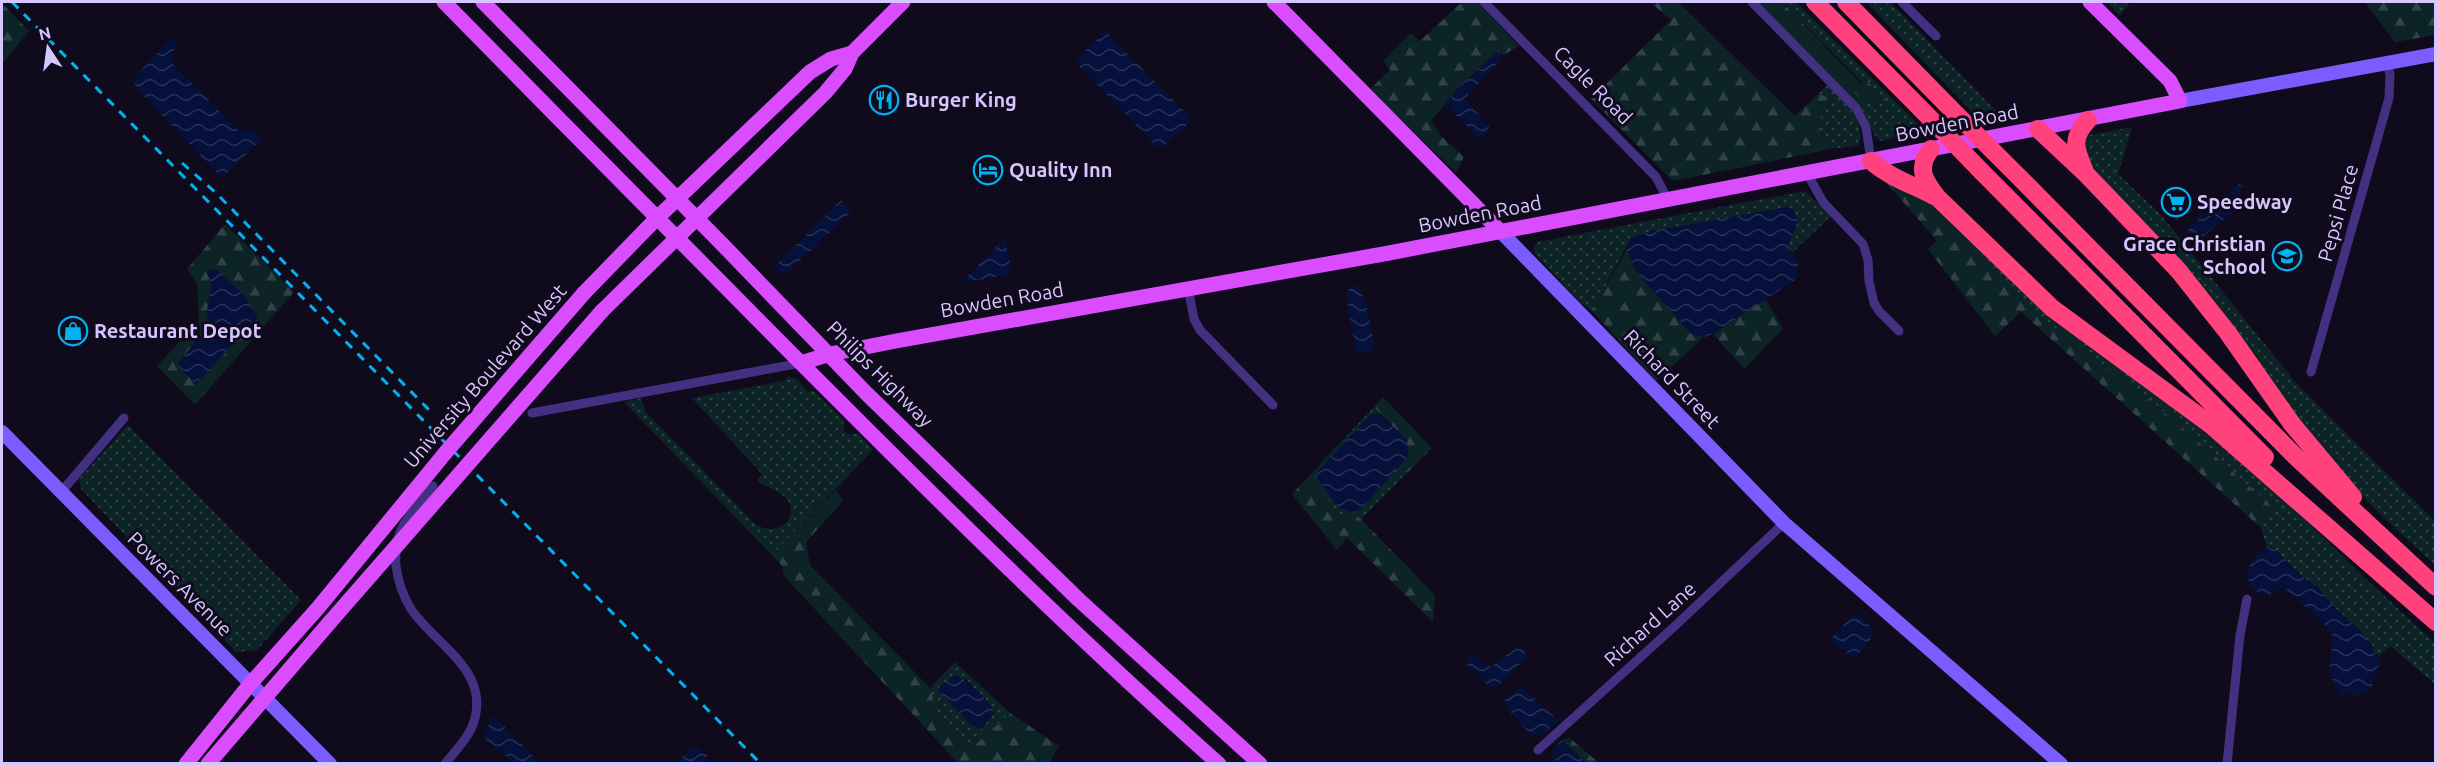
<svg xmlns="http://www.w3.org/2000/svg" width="2437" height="765" font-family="Ubuntu,sans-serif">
  <defs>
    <pattern id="grass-dots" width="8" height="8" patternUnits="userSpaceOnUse" patternTransform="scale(1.5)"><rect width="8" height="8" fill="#0d2427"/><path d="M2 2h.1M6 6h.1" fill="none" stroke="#304247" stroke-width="1.8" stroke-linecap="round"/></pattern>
    <pattern id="forest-firs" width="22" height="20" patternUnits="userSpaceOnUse" patternTransform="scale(1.5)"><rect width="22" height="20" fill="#0d2427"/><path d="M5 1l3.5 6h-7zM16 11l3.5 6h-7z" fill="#304247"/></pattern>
    <pattern id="water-waves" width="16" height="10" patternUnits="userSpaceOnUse" patternTransform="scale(1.5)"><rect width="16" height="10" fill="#05103b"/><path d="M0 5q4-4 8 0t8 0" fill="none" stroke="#293158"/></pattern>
  </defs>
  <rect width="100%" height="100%" fill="#100a1d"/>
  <!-- grass -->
  <path fill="url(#grass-dots)" fill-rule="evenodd" d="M1756,2H1765L1889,109L1782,2H1796L1925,131L1880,141C1871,134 1868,117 1860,107Z
    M1866,2H1890L2006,121L1984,124Z
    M2107,2H2126L2129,5L2120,15Z
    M1827,85C1843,101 1866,119 1859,145L1832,149L1816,125L1831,100L1819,93Z
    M2132,127L2118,174L2161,215L2296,383L2435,521V565L2382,516L2342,475L2197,286L2187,267L2084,159L2080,145L2089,135Z
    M1805,191L1831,216L1792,253L1788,245L1798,221L1770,210L1766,213L1652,231L1631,238L1592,311L1579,301L1535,254L1534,248L1537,242Z
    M1951,217L2271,486L2366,579L2435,643V684L2390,646L2380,656L2374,653L2360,630L2337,610L2318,588L2301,575L2273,548L2267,547L2261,528L2272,507L2149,399L2027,307Z
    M788,376L797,379L808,392L814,391L843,419L844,430L849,435L858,433L873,450L772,555L624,402L641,398L645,411L754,523C777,540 802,517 786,498C778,489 766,488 757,480L762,474L692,398L784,381Z
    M1374,407L1380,414L1370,415L1361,509L1400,465L1408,472L1361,519L1352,512L1340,515L1309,476Z
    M128,425L301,600L257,650L236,652L81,489L79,479Z
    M955,662L1010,713L973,747L937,713L930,688ZM966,679C975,690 990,700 994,714L971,725L956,707L939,692Z"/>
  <!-- forest -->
  <path fill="url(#forest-firs)" fill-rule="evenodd" d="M1462,2H1477L1519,46L1503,55L1499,50L1461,85L1431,121L1441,136L1464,157L1456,172L1369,90L1390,70L1383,61L1411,33L1420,41Z
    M1650,2H1678L1795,116L1819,93L1831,100L1816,125L1832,149L1673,181L1591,99L1671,20Z
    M1765,2H1782L1860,83L1868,82L1893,106L1889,109L1876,100L1863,101Z
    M2365,2H2435V35L2395,42Z
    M2,3L29,31L2,64Z
    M1885,181L1920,194L1951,217L2027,307L2149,399L2273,507L2261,528L2021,312L1995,336L1928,249L1937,241Z
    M225,224L294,292L195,405L157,366L199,321L197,284L187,269ZM207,278L257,319L179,362L209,325L207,311L212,285Z
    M1627,249L1635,270L1691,334L1704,337L1656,381L1592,311Z
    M1766,299L1783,329L1744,369L1713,334Z
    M1383,397L1432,448L1408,472L1400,465L1408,456L1407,440L1374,407Z
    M1309,476L1340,515L1352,512L1361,519L1435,595L1433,622L1347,538L1337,550L1292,494Z
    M836,490L843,501L806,542L810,565L930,688L937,713L973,747L1010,713L1059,746L1049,763H958L784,576L782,566L772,555Z
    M1570,738L1599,763H1586L1562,740Z"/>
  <!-- water -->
  <path fill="url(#water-waves)" d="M1105,31L1189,116L1190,122L1163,147H1157L1076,63L1077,59Z
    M172,37L177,45L172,54L173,64L239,131L253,130L262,139L222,178L136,88L133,79Z
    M1499,50L1502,59L1465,98L1489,127L1488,132L1482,138L1476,137L1446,104L1461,85Z
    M2239,184L2243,187L2240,190L2242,203L2240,207L2201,238L2195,240L2190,237L2188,228Z
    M841,200L852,211L784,276L775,266Z
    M1787,207L1793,209L1798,221L1788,245L1799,265L1795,280L1713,334L1704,337L1691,334L1635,270L1627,249L1631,238L1652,231Z
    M1005,238L1012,274L961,283Z
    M210,269H216L242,293L257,315V319L196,384L179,368V362L209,325L207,311L212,285L207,273Z
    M1359,286L1367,308L1375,348L1363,354L1356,351L1346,296L1350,287Z
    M1380,414L1407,440L1408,457L1361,509L1352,512L1338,507L1317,478L1318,471L1370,415Z
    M2267,547L2273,548L2301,575L2318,588L2337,610L2360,630L2373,646L2374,653L2380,656L2381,659L2371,689L2365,694L2339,695L2329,671L2333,637L2324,624L2285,588C2277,590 2271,597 2262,594C2238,586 2248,554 2267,547Z
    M1856,612C1871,625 1879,632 1863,649C1859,654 1857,656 1851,657L1830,639Z
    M1517,647L1523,649L1527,657L1496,688L1490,687L1467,664L1471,656H1474L1491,667Z
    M954,675C967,679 991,701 994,713L981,730C966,723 953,704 939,692V687Z
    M1522,686L1557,719V722C1549,729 1543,739 1531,735L1505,706V699Z
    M493,715L540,763H514L483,737Z
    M1562,740L1586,763H1559L1553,758L1552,750Z
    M697,747L707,755L706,763H677L691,748Z"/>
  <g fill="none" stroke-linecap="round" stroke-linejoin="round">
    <!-- street -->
    <path stroke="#413180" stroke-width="9" d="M1484,2L1656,177L1668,200
      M1752,2L1856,108L1866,127L1871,161
      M1902,2L1936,36
      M1807,173L1823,202L1863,244L1868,260L1869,281L1874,303L1879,311L1899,331
      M1188,288L1194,319L1200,330L1273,405
      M2311,372L2389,98L2390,75L2387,62
      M532,413L801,363
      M433,486C423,499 410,512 403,526C396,539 395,552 396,566C398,581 403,596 411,609C436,646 494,672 472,727C466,741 454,752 445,764
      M62,491L124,418
      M1538,750L1676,625L1784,523
      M2227,764L2240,635L2247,599"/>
    <!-- secondary -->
    <path stroke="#7b5dff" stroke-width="14" d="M2180,101L2436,54
      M1500,231L1784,523L2061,764
      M2,432L330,764"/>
    <!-- primary -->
    <path stroke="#d94dff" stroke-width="15" d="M444,2C555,115 666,227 778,340C922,485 1066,628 1219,764
      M483,2L720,242L867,394L1079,600L1260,764
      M1274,2L1500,231
      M584,293L656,219L810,72L831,59L852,53
      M602,311L825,93L845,69L852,53L903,2
      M801,363L830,354L896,341L1389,253L2180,101L2170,81L2090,2
      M186,764L251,683L318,608L446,452
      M208,764L330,622"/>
    <!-- highway -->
    <path stroke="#ff417d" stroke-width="18" d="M1815,2L1920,108
      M1846,2L1950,108
      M2038,129L2086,174L2178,270L2228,333L2292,424L2353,497
      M1931,149C1916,168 1924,180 1937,197L2052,308L2211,425L2436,622
      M1871,161C1889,177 1913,185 1934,196
      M2084,169C2075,148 2071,138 2088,120
      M1982,172L2265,457
      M2021,179L2297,458L2436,587"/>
    <!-- rail -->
    <path stroke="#00b2f1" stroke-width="3" stroke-dasharray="9 8" stroke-linecap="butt" d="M12,2L761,764
      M182,163L216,193L434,415"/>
    <!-- primary-bridge -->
    <path stroke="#d94dff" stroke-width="15" d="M446,452L584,293
      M330,622L602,311"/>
    <!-- highway-bridge -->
    <path stroke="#ff417d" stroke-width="18" d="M1920,108L1982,172
      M1950,108L2021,179"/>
  </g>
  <!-- icons -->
  <defs>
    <g id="restaurant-ring" transform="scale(1.5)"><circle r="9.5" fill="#100a1d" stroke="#00b2f1" stroke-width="1.5"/><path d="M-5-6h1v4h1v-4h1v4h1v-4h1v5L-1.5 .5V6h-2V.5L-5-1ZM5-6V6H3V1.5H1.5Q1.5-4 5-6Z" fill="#00b2f1"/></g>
    <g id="hotel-ring" transform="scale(1.5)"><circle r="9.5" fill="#100a1d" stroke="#00b2f1" stroke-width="1.5"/><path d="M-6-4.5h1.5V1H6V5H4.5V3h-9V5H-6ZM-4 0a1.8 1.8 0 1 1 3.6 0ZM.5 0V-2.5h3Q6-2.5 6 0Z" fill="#00b2f1"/></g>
    <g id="supermarket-ring" transform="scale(1.5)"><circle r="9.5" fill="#100a1d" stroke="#00b2f1" stroke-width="1.5"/><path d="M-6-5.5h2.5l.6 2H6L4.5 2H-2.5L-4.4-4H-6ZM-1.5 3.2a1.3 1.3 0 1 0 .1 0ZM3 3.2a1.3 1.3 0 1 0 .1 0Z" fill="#00b2f1"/></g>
    <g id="school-ring" transform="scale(1.5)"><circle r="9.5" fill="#100a1d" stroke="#00b2f1" stroke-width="1.5"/><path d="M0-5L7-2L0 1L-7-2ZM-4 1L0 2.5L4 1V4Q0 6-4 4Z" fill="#00b2f1"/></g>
    <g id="shop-ring" transform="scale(1.5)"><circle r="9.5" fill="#100a1d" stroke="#00b2f1" stroke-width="1.5"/><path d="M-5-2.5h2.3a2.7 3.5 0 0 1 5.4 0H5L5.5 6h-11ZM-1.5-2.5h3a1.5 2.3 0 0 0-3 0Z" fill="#00b2f1"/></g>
  </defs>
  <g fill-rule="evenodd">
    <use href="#restaurant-ring" x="884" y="100"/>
    <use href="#hotel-ring" x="988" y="170"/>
    <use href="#supermarket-ring" x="2176" y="202"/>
    <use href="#school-ring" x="2287" y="256"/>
    <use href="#shop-ring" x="73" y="331"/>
  </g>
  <g text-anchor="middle" stroke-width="6" stroke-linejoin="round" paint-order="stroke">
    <!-- street labels -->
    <g font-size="20" fill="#d6c6ff" stroke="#100a1d">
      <text transform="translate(1593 85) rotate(45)" y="7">Cagle Road</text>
      <text transform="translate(1957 123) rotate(-11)" y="7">Bowden Road</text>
      <text transform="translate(2338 213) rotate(-74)" y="7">Pepsi Place</text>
      <text transform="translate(1480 214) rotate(-11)" y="7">Bowden Road</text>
      <text transform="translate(1002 300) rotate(-10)" y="7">Bowden Road</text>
      <text transform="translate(880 374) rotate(45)" y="7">Philips Highway</text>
      <text transform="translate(485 376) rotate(-49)" y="7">University Boulevard West</text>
      <text transform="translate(1672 379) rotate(46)" y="7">Richard Street</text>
      <text transform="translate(180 584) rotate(45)" y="7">Powers Avenue</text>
      <text transform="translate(1650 624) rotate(-42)" y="7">Richard Lane</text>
    </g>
    <!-- poi labels -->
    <g font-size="20" font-weight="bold" fill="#d6c6ff" stroke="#100a1d" text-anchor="start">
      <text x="905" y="107">Burger King</text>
      <text x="1009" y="177">Quality Inn</text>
      <text x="2197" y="209">Speedway</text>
      <text x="2266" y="251" text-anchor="end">Grace Christian<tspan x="2266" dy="23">School</tspan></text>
      <text x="94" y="338">Restaurant Depot</text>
    </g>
  </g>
  <!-- border -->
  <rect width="2437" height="765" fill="none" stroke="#d6c6ff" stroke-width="6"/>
  <!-- north arrow -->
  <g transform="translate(48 48) rotate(347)" stroke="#100a1d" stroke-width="4.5" paint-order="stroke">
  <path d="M0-4.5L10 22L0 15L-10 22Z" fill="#d6c6ff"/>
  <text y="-9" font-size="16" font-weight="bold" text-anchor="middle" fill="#d6c6ff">N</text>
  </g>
</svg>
